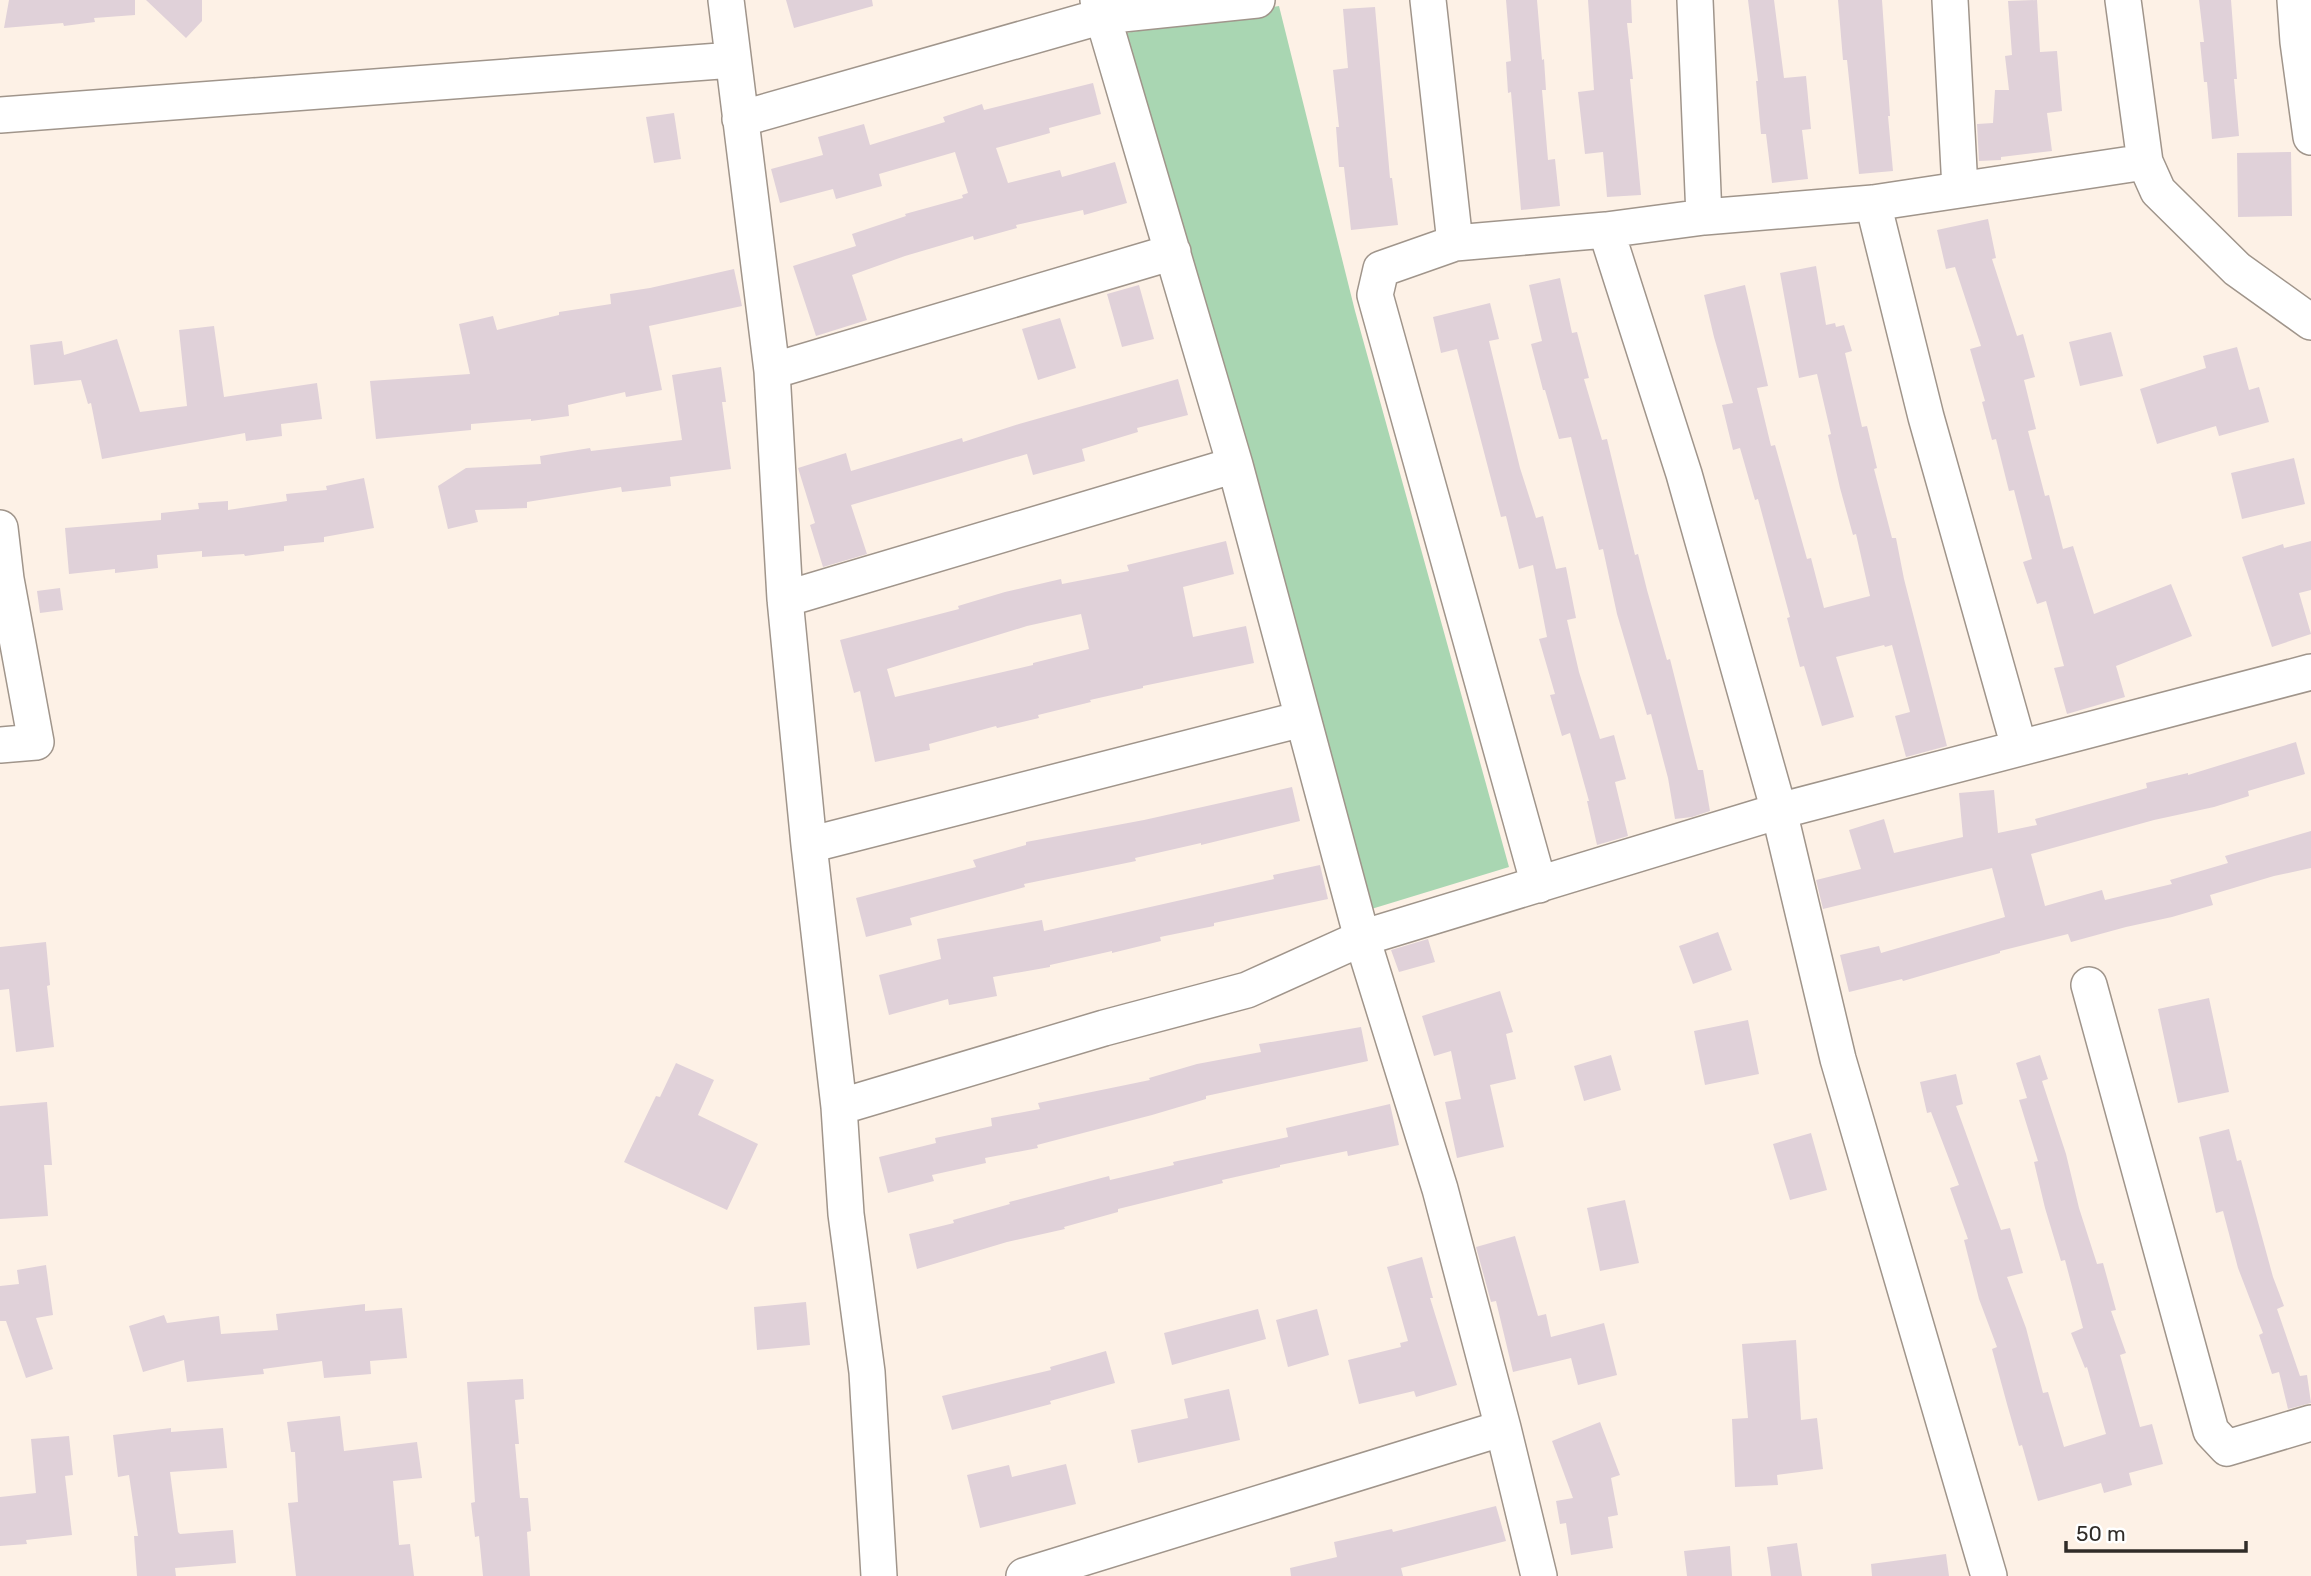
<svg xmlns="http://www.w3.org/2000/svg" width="2311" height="1576" font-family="Rubik,sans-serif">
  <rect width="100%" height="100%" fill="#fdf1e6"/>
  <!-- green -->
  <path fill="#a9d6b2" d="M1279,6L1355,311L1509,867L1355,914L1103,37Z"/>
  <!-- building -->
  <path fill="#e0d1d9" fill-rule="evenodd" d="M9,0H135V15L94,18L95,22L64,26L63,23L4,28Z
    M146,0H202V21L186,38Z
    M786,0H872L873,6L794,28Z
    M1506,0H1537L1542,60L1544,59L1546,90H1542L1548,160L1555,159L1560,206L1521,210L1511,92L1508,93L1506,62L1511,61Z
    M1588,0H1631L1632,23H1627L1633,79H1630L1641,195L1607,197L1603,152L1585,154L1578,92L1594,90Z
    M1748,0H1774L1784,78L1806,76L1811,129L1802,130L1808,179L1772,183L1766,134H1761L1756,81H1758Z
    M1838,0H1882L1890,116H1888L1893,171L1859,174L1847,60H1843Z
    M2037,0L2040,52L2057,51L2062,111L2047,113L2052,151L2001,157V160L1979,161L1977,124L1993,123L1995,90H2009L2005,56L2012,55L2008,1Z
    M2199,0H2231L2237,79H2234L2239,136L2212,139L2207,82H2204L2200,42H2204Z
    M1375,7L1390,178H1392L1398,225L1351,230L1344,167H1339L1336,127H1339L1333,70L1348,68L1343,9Z
    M1093,83L1101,114L1049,128L1050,133L996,148L1008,183L1060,170L1062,177L1115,162L1127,203L1084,215L1083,210L1016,225L1017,228L974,240L973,236L905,256L852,275L867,320L816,336L793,266L856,246L852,234L906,216L905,214L963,198L962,195L968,193L955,152L879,174L882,186L836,199L833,189L780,203L771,169L823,155L818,137L864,124L870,145L945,122L943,117L982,104L984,110Z
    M674,113L681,159L654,163L646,117Z
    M2291,152L2292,216L2238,217L2237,153Z
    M1988,219L1996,258L1992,259L2017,336L2023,334L2035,377L2024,380L2036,429L2028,431L2045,496L2049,495L2063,549L2073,546L2094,614L2171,584L2192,636L2116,666L2125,697L2067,714L2054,668L2064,666L2046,601L2037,604L2023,562L2032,559L2014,490L2009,491L1996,439L1992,440L1982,402L1985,401L1970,349L1981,346L1955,267L1946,269L1937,230Z
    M1816,266L1826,325L1835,323L1836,327L1844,325L1852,351L1845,353L1862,427L1867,426L1877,468L1874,469L1892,538H1896L1904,579L1947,746L1906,757L1895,716L1910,712L1892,645L1885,647L1884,645L1836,657L1854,717L1822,726L1804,666L1800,667L1787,618L1790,617L1758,499L1755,500L1740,448L1733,450L1722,405L1733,403L1714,337L1704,295L1745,285L1768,386L1757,388L1771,446L1775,445L1807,559L1811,558L1824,608L1870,596L1856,534L1853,535L1840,488L1828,435L1831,434L1817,374L1799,378L1780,273Z
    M734,269L742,306L649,326L662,390L626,397L625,392L568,405L569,416L531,421V419L471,424V430L376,439L370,381L470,374L459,324L493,316L497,330L559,315V312L611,304L610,294L650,288Z
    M1560,278L1572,333L1577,332L1589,378L1584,379L1602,440L1607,439L1635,555L1638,554L1647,590L1667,660L1670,659L1698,770H1703L1710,811L1692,817L1675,819L1668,778L1651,714L1647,715L1617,614L1603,549L1599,550L1571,437L1559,439L1545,390H1543L1531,344L1542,341L1529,285Z
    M1139,285L1154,339L1122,347L1107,294Z
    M1490,303L1499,339L1489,341L1520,468L1536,518L1543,516L1556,569L1566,567L1576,618L1567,620L1579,672L1600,739L1614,735L1626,779L1615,782L1628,836L1597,845L1587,801H1589L1570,733L1562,736L1550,695L1555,694L1539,639L1547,637L1533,565L1519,569L1506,516L1501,517L1457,349L1441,353L1433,317Z
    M1060,318L1076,368L1038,380L1022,329Z
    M214,326L224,397L317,383L322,419L281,424L282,436L246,441L245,433L102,459L91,403L88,404L81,380L34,385L30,345L62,341L64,355L117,339L140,412L187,406L179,330Z
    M2111,332L2123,376L2080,386L2069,342Z
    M2237,347L2249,390L2259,387L2269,422L2219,436L2216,426L2157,444L2140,389L2206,368L2203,356Z
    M721,367L726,402H722L731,469L670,477L671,486L622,492L621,487L527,502V508L475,510L478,522L448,529L438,486L466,468L541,464L540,456L590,448L591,451L682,440L672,375Z
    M1178,379L1188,415L1137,428L1138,432L1082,449L1085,461L1033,475L1027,454L851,505L867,554L823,567L810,525L815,523L798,468L846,453L851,471L962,438L963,442L1019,424Z
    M2294,458L2305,504L2242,519L2231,473Z
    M364,478L374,528L324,537V542L284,546V551L245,556L244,554L202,557V551L157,555L158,568L115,573V569L69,574L65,528L161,520V513L199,509L198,503L228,501V510L287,501L286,494L327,490L326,486Z
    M1226,541L1234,574L1183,587L1193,637L1246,626L1254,663L1143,686V688L1090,700L1091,702L1038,715L1039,718L997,728L996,726L929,744L930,750L875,762L860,691L854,693L840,640L959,609L958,606L1005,592L1061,579L1062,584L1129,571L1127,565ZM1081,614L1089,649L1033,663V665L895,697L887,669L1027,626Z
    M2311,541V590L2299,593L2311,634L2272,647L2242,557L2283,544L2284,548Z
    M60,588L63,610L40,613L37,591Z
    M2296,742L2305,774L2248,791L2249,796L2214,807L2154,820L2031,854L2045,906L2102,890L2105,900L2172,884L2170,880L2228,863L2225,856L2311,831V868L2274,876L2210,895L2213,905L2172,917L2126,927L2071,942L2068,934L2000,951V953L1903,981L1902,979L1849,992L1840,955L1879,946L1881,953L2005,917L1992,868L1823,909L1816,880L1861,869L1849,830L1884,819L1894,853L1963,837L1959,793L1994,790L1998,833L2037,825L2035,819L2147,788L2146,783L2188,773V775Z
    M1292,787L1300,821L1201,845V843L1135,858L1136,861L1024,884L1025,887L910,918L912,925L866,937L856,898L976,867L973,860L1026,845V842L1144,820Z
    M1320,865L1328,899L1214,923V926L1160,937L1161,941L1112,953V951L1050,965V967L993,977L997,996L949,1005L948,999L889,1015L879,975L941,959L937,939L1042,920L1044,931L1274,879L1273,875Z
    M1718,932L1732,970L1693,984L1679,946Z
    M1428,939L1435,962L1399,972L1391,950Z
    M46,942L50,985L47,986L54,1047L16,1052L9,989L0,990V947Z
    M1500,991L1513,1032L1506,1034L1516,1079L1490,1085L1504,1147L1457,1158L1445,1102L1461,1099L1451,1051L1434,1056L1422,1016Z
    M2209,998L2229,1092L2178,1103L2158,1009Z
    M1748,1020L1759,1074L1705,1085L1694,1031Z
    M1361,1027L1368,1061L1206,1096V1099L1152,1115L1037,1145L1038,1148L985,1158L986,1163L932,1175L934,1181L888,1193L879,1157L936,1143L935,1138L992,1126L991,1118L1040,1109L1038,1103L1150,1080L1149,1078L1197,1064L1261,1052L1259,1044Z
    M1611,1055L1621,1090L1584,1101L1574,1066Z
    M2040,1055L2048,1079L2042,1081L2066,1154L2079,1208L2097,1264L2103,1263L2116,1310L2111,1311L2126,1353L2120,1355L2140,1427L2152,1424L2163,1464L2129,1473L2132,1485L2104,1493L2101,1483L2038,1501L2022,1445L2019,1446L2007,1404L1992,1349L1997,1347L1979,1299L1964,1240L1968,1239L1950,1188L1959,1185L1931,1112L1927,1113L1920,1082L1956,1074L1963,1104L1956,1106L2001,1230L2010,1228L2023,1273L2007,1277L2026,1328L2043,1393L2048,1392L2064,1447L2106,1434L2087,1367L2085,1368L2071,1333L2083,1328L2065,1260L2061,1261L2045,1208L2034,1162L2038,1161L2019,1100L2027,1098L2016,1063Z
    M676,1063L714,1080L698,1115L758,1144L727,1210L624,1162L656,1096L660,1097Z
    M47,1102L52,1165H44L48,1216L0,1219V1106Z
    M1390,1104L1399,1145L1348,1156L1347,1151L1280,1165V1167L1222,1180L1223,1183L1118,1209V1212L1064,1227L1065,1229L1007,1242L917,1269L909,1234L954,1223L953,1220L1010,1204L1009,1202L1109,1176L1110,1180L1174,1165L1173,1162L1288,1137L1286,1128Z
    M2229,1129L2237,1161L2241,1160L2273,1277L2284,1306L2277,1309L2300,1376L2307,1375L2311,1403L2288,1409L2279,1372L2272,1374L2259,1335L2263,1333L2238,1268L2223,1211L2216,1213L2199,1137Z
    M1811,1133L1827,1190L1790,1200L1773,1144Z
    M1625,1200L1639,1263L1600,1271L1587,1208Z
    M1515,1236L1538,1316L1546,1314L1551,1337L1604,1323L1617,1375L1578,1385L1571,1358L1513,1372L1496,1301L1491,1302L1476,1247Z
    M1422,1257L1433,1298H1430L1457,1385L1416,1397L1414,1391L1359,1404L1348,1360L1401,1347L1400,1343L1408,1341L1387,1267Z
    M46,1265L53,1315L36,1318L53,1369L26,1378L6,1321H0V1286L19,1284L17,1270Z
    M806,1302L810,1345L757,1350L754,1307Z
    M365,1304V1311L402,1308L407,1358L370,1361L371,1374L324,1378L322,1361L263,1369L264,1374L187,1382L184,1360L143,1372L129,1326L164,1315L167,1323L219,1316L221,1334L278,1330L276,1314Z
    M1258,1309L1266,1339L1172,1365L1164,1333Z
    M1317,1309L1329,1355L1288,1367L1276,1320Z
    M1796,1340L1801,1420L1817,1418L1823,1469L1777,1475L1778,1485L1735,1487L1732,1419L1748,1418L1742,1344Z
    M1106,1351L1115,1383L1050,1401L1051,1404L952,1430L942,1396L1051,1370L1050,1367Z
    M523,1379L524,1399L515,1400L519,1444H515L520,1498H528L531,1531L527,1532L530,1576H483L479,1536L475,1537L471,1503L475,1502L467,1382Z
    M1229,1389L1240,1440L1138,1463L1131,1430L1188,1418L1184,1399Z
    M340,1416L344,1451L417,1442L422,1478L393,1481L399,1545L410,1544L414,1576H296L288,1503L298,1502L295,1452H291L287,1422Z
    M1600,1422L1620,1475L1611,1478L1618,1515L1608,1517L1613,1548L1571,1555L1566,1523L1560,1524L1556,1501L1573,1498L1552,1441Z
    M171,1428V1432L223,1428L227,1468L170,1472L178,1532L180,1534L233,1530L236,1563L175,1568L176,1576H137L134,1536H138L129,1475L118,1477L113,1435Z
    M69,1436L73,1475L65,1476L72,1535L26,1540L27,1544L0,1546V1497L36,1493L31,1439Z
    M1066,1464L1076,1504L980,1528L967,1475L1009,1465L1012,1477Z
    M1496,1506L1506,1541L1401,1568L1403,1576H1291L1290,1568L1337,1557L1334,1542L1392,1529L1393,1532Z
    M1797,1543L1802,1576H1771L1767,1547Z
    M1730,1546L1732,1576H1687L1684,1551Z
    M1946,1554L1949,1576H1872L1871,1564Z"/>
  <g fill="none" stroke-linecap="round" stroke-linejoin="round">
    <!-- minor casing -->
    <g stroke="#a0958b" stroke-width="38">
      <path id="minor" d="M726,0L772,371L785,599L809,845L839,1107L846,1214L867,1372L879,1576
        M1098,0L1235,465L1362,938L1440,1189L1503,1428L1539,1576
        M1428,0L1455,243
        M1695,0L1704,217
        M1950,0L1960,189
        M2123,0L2145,162L2158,191L2237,269L2311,322
        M2295,0L2298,42L2311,137
        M0,115L733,60
        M740,119L1103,16L1257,0
        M1873,203L1926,417L2019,747
        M1606,230L1684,474L1779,811L1838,1059L1989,1576
        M772,371L1173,252
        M0,528L6,579L36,742L0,745
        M785,599L1235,465
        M809,845L1302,719
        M1539,885L1375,295L1381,269L1455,243L1606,230L1704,217L1873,203L2145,162
        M2089,985L2211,1431L2227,1448L2311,1423
        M839,1107L1104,1028L1247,990L1362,938L1779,811L2311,672
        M1024,1576L1503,1428"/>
    </g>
    <!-- minor -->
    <use href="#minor" stroke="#fff" stroke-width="35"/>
  </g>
  <!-- scale -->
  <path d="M2066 1541v10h180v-10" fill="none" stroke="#302c28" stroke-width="3.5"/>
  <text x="2076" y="1541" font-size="21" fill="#302c28" stroke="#ffffff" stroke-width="5" paint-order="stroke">50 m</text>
</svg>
